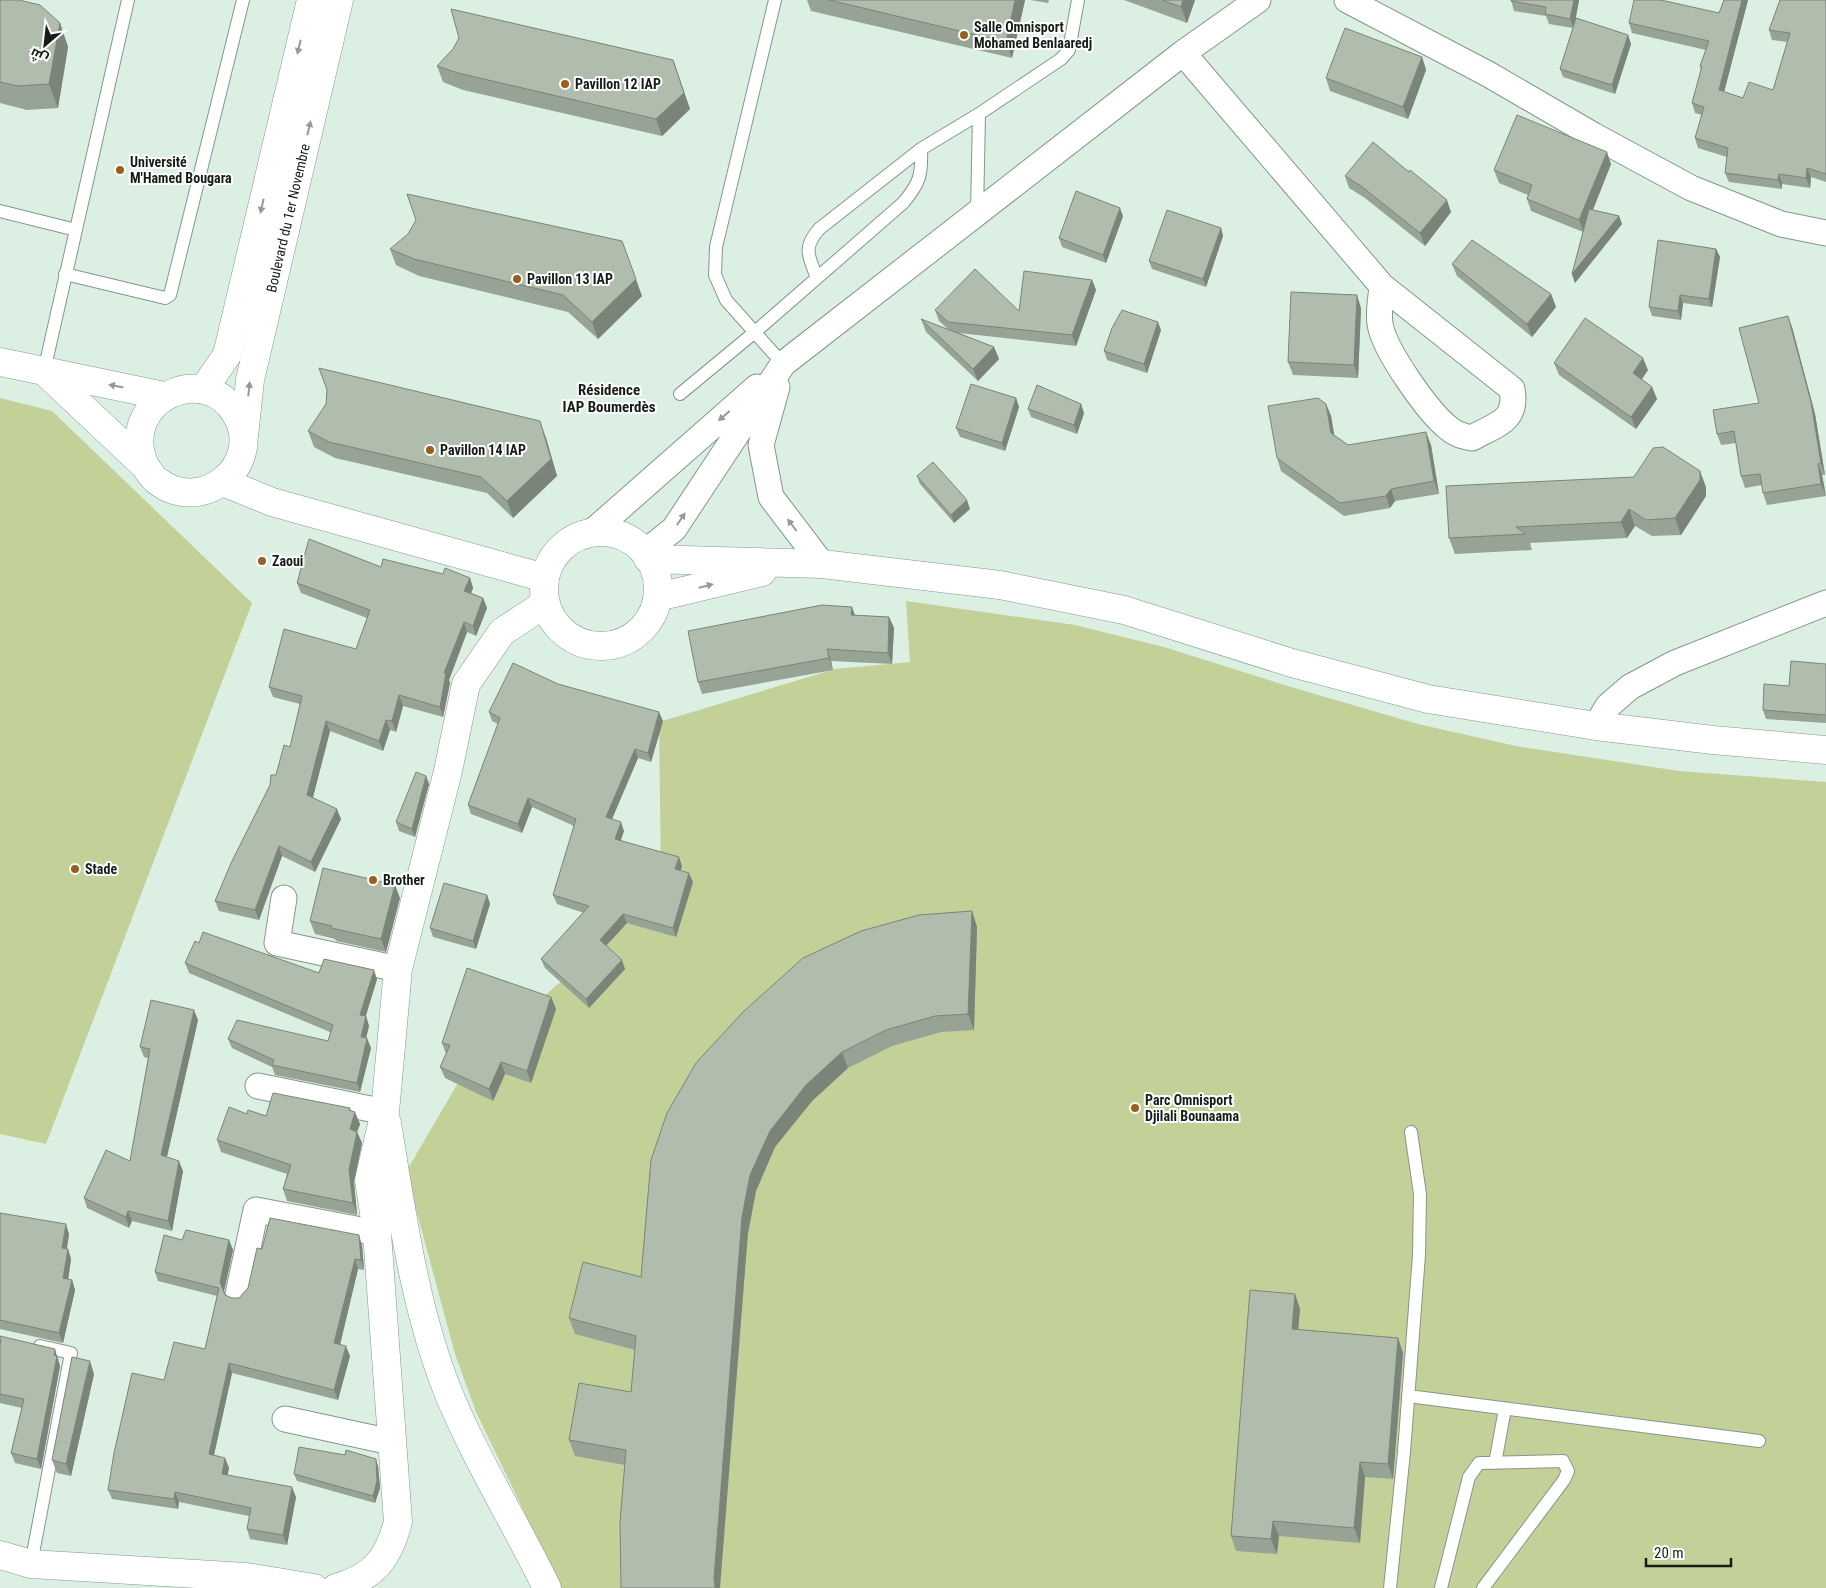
<svg xmlns="http://www.w3.org/2000/svg" width="1826" height="1588" font-family="'Roboto Condensed',Cairo,sans-serif">
  <rect width="100%" height="100%" fill="#dbf0e3"/>
  <!-- green -->
  <path fill="#c3d199" d="M0,398L52,411L252,603L46,1144L0,1134Z
    M906,601L1075,625L1164,647L1291,687L1418,724L1516,746L1679,771L1826,782V1588H561L476,1412L455,1354L406,1172L480,1045L533,1006L630,921L661,881L659,722L835,669L910,662Z"/>
  <g fill="none" stroke-linecap="round" stroke-linejoin="round">
    <!-- lane casing -->
    <g stroke="#84978b" stroke-width="14">
      <path id="lane" d="M775,0L716,247L715,275L726,300L783,364
        M0,211L76,230
        M977,213L979,114
        M65,274L165,298L170,295L243,0
        M817,278C809,256 802,249 819,229L921,149L979,114L1061,59L1069,50L1078,0
        M44,371L128,0
        M680,394L755,332L903,203C920,183 922,175 921,149
        M1408,1396L1759,1441
        M1495,1463L1505,1409
        M31,1564L71,1353L40,1346
        M1390,1588L1404,1452L1419,1255L1420,1194L1411,1132
        M1441,1588L1469,1477L1479,1463L1563,1461L1568,1471L1564,1480L1483,1588"/>
    </g>
    <!-- street casing -->
    <g stroke="#84978b" stroke-width="27">
      <path id="street" d="M1347,0L1488,74L1593,135L1691,188L1781,224L1826,233
        M1183,53L1382,286L1512,389C1518,422 1496,424 1472,438C1462,436 1455,434 1447,427C1427,410 1384,350 1380,324C1378,312 1381,298 1382,286
        M777,387L761,445L771,497L822,564
        M592,532L757,387
        M645,552L674,529L783,364L1183,53L1258,0
        M1596,726L1608,706L1630,687L1675,663L1826,603
        M284,898L277,943L398,969
        M258,1086L385,1112
        M238,1294L256,1210L377,1233
        M285,1419L391,1442"/>
    </g>
    <!-- secondary casing -->
    <g stroke="#84978b" stroke-width="29">
      <path id="secondary" d="M0,362L44,371
        M203,390L227,355L311,0
        M244,436L250,380L339,0
        M145,466C116,401 206,358 237,416C264,465 201,517 156,480C152,477 148,470 145,466L44,371L164,396
        M223,482L272,502L545,578
        M544 589a57 57 0 1 1 114 0a57 57 0 1 1-114 0Z
        M648,559L822,564L1000,585L1124,610L1292,663L1428,699L1596,726L1713,740L1826,750
        M658,597L762,572
        M387,1123C402,1214 414,1306 448,1392C476,1460 515,1522 547,1588
        M0,1555L31,1564L246,1577L314,1588
        M336,1588C374,1577 388,1559 398,1522L377,1233L369,1180L385,1112L398,969L448,771L466,684L502,632L546,603"/>
    </g>
    <!-- lane -->
    <use href="#lane" stroke="#fff" stroke-width="12"/>
    <!-- street -->
    <use href="#street" stroke="#fff" stroke-width="25"/>
    <!-- secondary -->
    <use href="#secondary" stroke="#fff" stroke-width="28"/>
  </g>
  <!-- wall -->
  <path fill="#97a394" d="M0,0L60,23L68,47L58,108L27,110L0,103Z
    M807,0H1025L1012,58L811,11Z
    M1030,0H1049L1048,3Z
    M1124,0H1195L1187,23Z
    M1511,0H1579L1575,20L1628,35L1631,44L1615,94L1563,77L1560,69L1573,28L1549,24L1546,16L1514,11Z
    M1724,0H1748L1724,92L1743,98L1773,90L1787,42L1772,40L1769,30L1826,0V182L1811,177L1810,188L1782,184V189L1729,182L1725,173L1727,157L1698,148L1695,138L1702,115L1695,113L1692,103L1701,70L1700,66L1706,50L1632,33L1629,23L1719,13Z
    M1422,57L1426,70L1408,119L1330,91L1326,78Z
    M673,60L690,109L662,136L463,90L443,82L437,66Z
    M1611,164L1593,210L1619,216L1622,224L1575,283L1572,274L1583,232L1531,211L1527,199L1528,195L1499,183L1494,170Z
    M1345,176L1451,212L1425,246L1365,198L1349,188Z
    M1123,216L1106,263L1062,247L1059,238Z
    M1221,228L1223,236L1206,287L1152,269L1149,261Z
    M390,249L642,296L598,339L568,312L419,276L396,265Z
    M1716,249L1720,257L1712,307L1683,303L1681,320L1652,316L1649,307Z
    M1452,264L1551,294L1556,307L1532,337L1457,276Z
    M1092,280L1096,290L1076,346L959,333L994,347L999,359L978,381L926,332L921,319L949,330L939,321L935,310L1019,311Z
    M1361,308L1358,378L1293,375L1288,362Z
    M1792,327L1815,414L1825,475H1822L1826,496L1767,505L1763,493L1762,485L1745,488L1741,476L1736,443L1721,445L1717,434L1759,403Z
    M1161,330L1147,373L1107,360L1104,351Z
    M1554,363L1648,370L1642,379L1652,387L1657,399L1636,429L1559,375Z
    M1016,398L1019,407L1005,451L960,437L956,428Z
    M1081,404L1084,413L1077,434L1031,417L1028,409Z
    M1326,404L1331,416L1334,435L1348,445H1431L1439,494L1395,501L1390,508L1344,516L1281,471L1277,458Z
    M308,431L546,438L557,476L513,518L487,493L335,458L314,447Z
    M917,476L970,509L954,523L920,484Z
    M1706,487V496L1681,535L1652,536L1635,526L1627,538L1530,543L1532,550L1455,554L1449,538Z
    M381,567L470,578L473,588L471,593L483,598L487,608L476,636L467,632L449,680L450,683L443,717L403,706L396,732L390,730L383,751L330,731L313,797L341,819L315,872L282,856L259,920L219,911L215,901L290,747L300,704L273,697L269,687L356,649L367,618L301,593L297,583Z
    M855,615L889,617L894,628L892,664L831,661L833,670L702,694L698,682Z
    M1826,664V723L1766,719L1763,710L1789,686Z
    M558,684L663,721L651,762L638,758L612,819L624,831L621,840L682,866L681,870L693,882L676,937L627,923L606,946L625,969L589,1008L545,968L541,959L584,913L557,904L553,895L574,826L532,807L522,833L471,814L468,805L498,724L492,721L489,712Z
    M426,776L429,784L415,837L399,831L396,822Z
    M487,895L490,904L476,949L433,937L430,928Z
    M400,898L386,952L336,941L335,939L315,934L310,921Z
    M972,911L977,927L974,1030L941,1032L892,1046L848,1068L812,1101L775,1147L756,1191L748,1233L625,1465L575,1456L569,1440L631,1392L635,1350L575,1334L569,1318L641,1277L651,1160Z
    M199,943L319,973L377,979L366,1016L369,1026L366,1038L371,1048L360,1092L275,1075L272,1067L232,1048L228,1039L328,1041L330,1032L189,973L185,963Z
    M551,997L556,1009L531,1083L505,1074L493,1101L445,1078L440,1067L446,1054L442,1043Z
    M198,1020L167,1157L183,1171L172,1231L132,1221L129,1228L87,1208L84,1198L130,1161L148,1058L144,1057L140,1047Z
    M350,1111L360,1124L357,1132L362,1143L354,1182L357,1215L287,1201L283,1189L287,1174L221,1152L217,1140L247,1114L266,1116Z
    M0,1213L69,1234L67,1249H68L71,1259L68,1279L72,1280L75,1290L63,1343L0,1329Z
    M182,1240H229L233,1250L224,1291L225,1295L232,1298H239L248,1288L262,1249L362,1245L364,1270L358,1269L340,1345L350,1356L338,1400L232,1373L214,1455L225,1458L229,1468L227,1475L296,1497L287,1545L250,1539L247,1529L249,1516L179,1502L178,1509L112,1499L108,1490L164,1380L205,1349L217,1296L158,1281L155,1272Z
    M1295,1294L1300,1309L1298,1330L1398,1338L1403,1353L1393,1479L1365,1477L1360,1543L1279,1536L1277,1554L1236,1551L1231,1536Z
    M0,1336L59,1359L58,1360L60,1366L41,1469L15,1463L11,1453L22,1408L0,1403Z
    M94,1374L71,1476L57,1473L52,1460Z
    M378,1466L380,1488L375,1503L297,1481L294,1474Z"/>
  <!-- shaded-wall -->
  <path fill="#7b8478" d="M1015,0H1025L1012,58L1006,42Z
    M1183,0H1195L1187,23L1181,7Z
    M1574,0H1579L1574,28L1570,19Z
    M1742,0H1748L1722,100L1719,90Z
    M60,23L68,47L58,108L49,84Z
    M1628,35L1631,44L1615,94L1612,85Z
    M1422,57L1426,70L1408,119L1403,107Z
    M673,60L690,109L662,136L656,119Z
    M1607,152L1611,164L1584,232L1579,220Z
    M1807,168L1811,177L1810,188L1806,178Z
    M1779,174L1782,184V189L1778,180Z
    M1447,200L1451,212L1425,246L1420,233Z
    M1120,208L1123,216L1106,263L1103,255Z
    M1619,216L1622,224L1575,283L1572,274Z
    M1221,228L1223,236L1206,287L1203,279Z
    M1716,249L1720,257L1712,307L1709,299Z
    M636,279L642,296L598,339L592,322Z
    M1092,280L1096,290L1076,346L1072,335Z
    M1551,294L1556,307L1532,337L1527,324Z
    M1357,295L1361,308L1358,378L1354,365Z
    M1680,295L1683,303L1681,320L1678,311Z
    M1788,316L1792,327L1815,414L1825,475L1821,463Z
    M1158,322L1161,330L1147,373L1144,364Z
    M994,347L999,359L978,381L973,369Z
    M1643,358L1648,370L1637,386L1633,373Z
    M1652,387L1657,399L1636,429L1631,417Z
    M1016,398L1019,407L1005,451L1002,443Z
    M1081,404L1084,413L1077,434L1074,425Z
    M1326,404L1331,416L1336,445L1331,433Z
    M540,421L546,438L557,476L513,518L507,501Z
    M1426,432L1431,445L1439,494L1434,481Z
    M1818,464L1822,475L1826,496L1821,484Z
    M1700,471L1706,487V496L1681,535L1675,518Z
    M1391,489L1395,501L1390,508L1386,496Z
    M967,500L970,509L954,523L951,515Z
    M1629,509L1635,526L1627,538L1621,522Z
    M470,578L473,588L468,601L464,591Z
    M483,598L487,608L476,636L473,626Z
    M852,607L856,618L851,615Z
    M889,617L894,628L892,664L888,653Z
    M464,622L467,632L449,680L450,683L443,717L440,707L444,673Z
    M827,649L831,661L833,670L829,658Z
    M399,695L403,706L396,732L392,721Z
    M659,712L663,721L651,762L648,753Z
    M386,720L390,730L383,751L379,741Z
    M326,721L330,731L311,805L307,795Z
    M635,749L638,758L609,826L606,817Z
    M426,776L429,784L415,837L412,829Z
    M528,798L532,807L522,833L518,824Z
    M337,809L341,819L315,872L311,862Z
    M621,822L624,831L618,848L615,839Z
    M279,846L282,856L259,920L255,910Z
    M679,857L682,866L678,878L675,869Z
    M689,873L693,882L676,937L673,928Z
    M395,885L400,898L386,952L381,939Z
    M487,895L490,904L476,949L473,941Z
    M972,911L977,927L974,1030L968,1014Z
    M623,914L627,923L603,949L600,940Z
    M622,960L625,969L589,1008L586,999Z
    M374,970L377,979L363,1024L360,1015Z
    M551,997L556,1009L531,1083L527,1071Z
    M194,1010L198,1020L165,1165L161,1155Z
    M366,1016L369,1026L364,1046L361,1037Z
    M367,1038L371,1048L360,1092L357,1083Z
    M842,1052L848,1068L812,1101L775,1147L756,1191L748,1233L720,1588H715L714,1578L742,1217L750,1175L770,1131L806,1085Z
    M501,1062L505,1074L493,1101L489,1089Z
    M350,1108L353,1119L355,1112L360,1124L357,1132L362,1143L354,1182L357,1215L353,1203L349,1170Z
    M179,1161L183,1171L172,1231L168,1221Z
    M128,1211L132,1221L129,1228L126,1217Z
    M66,1224L69,1234L65,1258L62,1248Z
    M359,1235L362,1245L364,1270L361,1260Z
    M229,1240L233,1250L224,1291L228,1304L220,1282Z
    M68,1249L71,1259L67,1288L63,1278Z
    M355,1259L358,1269L338,1353L334,1343Z
    M72,1280L75,1290L63,1343L59,1333Z
    M1295,1294L1300,1309L1297,1344L1292,1329Z
    M1398,1338L1403,1353L1393,1479L1388,1464Z
    M346,1346L350,1356L338,1400L334,1390Z
    M55,1349L60,1366L41,1469L37,1459Z
    M90,1361L94,1374L71,1476L66,1464Z
    M229,1363L232,1373L212,1464L209,1454Z
    M225,1458L229,1468L226,1484L222,1474Z
    M376,1459L378,1466L380,1488L375,1503L373,1496Z
    M1360,1462L1365,1477L1360,1543L1354,1528Z
    M292,1487L296,1497L287,1545L283,1535Z
    M175,1492L179,1502L178,1509L174,1499Z
    M1273,1521L1279,1536L1277,1554L1271,1539Z"/>
  <!-- building -->
  <path fill="#b0bdac" stroke="#7b8478" d="M0,0H19L40,5L60,23L49,84L18,86L0,82Z
    M829,0H1015L1006,42Z
    M1162,0H1183L1181,7Z
    M1511,0H1574L1570,19L1545,14L1546,7L1511,1Z
    M1634,0H1661L1719,13L1724,0H1742L1719,90L1743,98L1749,82L1773,90L1790,33L1769,30L1780,0H1826V174L1807,168L1806,178L1779,174L1778,180L1725,173L1728,148L1695,138L1704,107L1692,103L1702,66H1700L1709,41L1629,23Z
    M451,9L673,60L684,93L656,119L458,73L437,66L453,49L459,38Z
    M1576,18L1628,35L1612,85L1560,69Z
    M1345,28L1422,57L1403,107L1326,78Z
    M1517,115L1607,152L1579,220L1527,199L1532,185L1494,170Z
    M1373,142L1409,172L1410,170L1447,200L1420,233L1361,186L1345,176Z
    M1076,191L1120,208L1103,255L1059,238Z
    M407,194L622,241L636,279L592,322L563,295L414,259L390,249L408,234L416,220Z
    M1589,209L1619,216L1572,274Z
    M1167,210L1221,228L1203,279L1149,261Z
    M1472,240L1551,294L1527,324L1452,264Z
    M1658,240L1716,249L1709,299L1680,295L1678,311L1649,307Z
    M975,269L1019,311L1024,271L1092,280L1072,335L948,322L935,310Z
    M1291,292L1357,295L1354,365L1288,362Z
    M1122,310L1158,322L1144,364L1104,351L1112,328Z
    M1788,316L1811,402L1821,463L1818,464L1821,484L1763,493L1760,474L1741,476L1734,431L1717,434L1713,410L1759,403L1739,328Z
    M1585,318L1643,358L1633,373L1652,387L1631,417L1554,363Z
    M921,319L994,347L973,369Z
    M319,368L540,421L551,459L507,501L481,477L329,442L308,431L326,404L327,390Z
    M971,384L1016,398L1002,443L956,428Z
    M1037,385L1081,404L1074,425L1028,409Z
    M1318,398L1326,404L1331,433L1348,445L1426,432L1434,481L1391,489L1386,496L1340,503L1277,458L1268,406Z
    M1663,447L1700,471V480L1675,518L1646,520L1629,509L1621,522L1516,527L1526,534L1449,538L1446,486L1634,477L1653,448Z
    M933,462L967,500L951,515L917,476Z
    M309,539L381,567L383,559L443,574L445,568L470,578L464,591L483,598L473,626L464,622L444,673H446L440,707L399,695L392,721L386,720L379,741L326,721L307,795L337,809L311,862L279,846L255,910L215,901L231,863L270,785L271,775H276L284,745L290,747L302,696L269,687L284,629L356,649L370,610L297,583Z
    M822,605L852,607L851,615L889,617L888,653L827,649L829,658L698,682L688,631Z
    M1791,661L1826,664V715L1763,710L1764,684L1789,686Z
    M513,663L558,684L659,712L648,753L635,749L606,817L621,822L615,839L679,857L675,869L689,873L673,928L623,914L600,940L622,960L586,999L541,959L589,906L553,895L576,819L528,798L518,824L468,805L500,718L489,712Z
    M416,772L426,776L412,829L396,822Z
    M323,868L395,885L381,939L331,928L332,926L310,921Z
    M444,883L487,895L473,941L430,928Z
    M972,911L968,1014L935,1016L886,1030L842,1052L806,1085L770,1131L750,1175L742,1217L714,1578L715,1588H621L620,1522L626,1450L569,1440L579,1383L631,1392L636,1336L569,1318L583,1262L641,1277L651,1160L667,1113L696,1063L743,1012L803,958L861,931L919,915Z
    M203,932L319,973L324,959L374,970L360,1015L366,1016L361,1037L367,1038L357,1083L272,1065L274,1060L228,1039L237,1020L328,1041L333,1025L185,963L195,941L199,943Z
    M467,968L551,997L527,1071L501,1062L489,1089L440,1067L450,1045L442,1043Z
    M151,1000L194,1010L161,1155L179,1161L168,1221L128,1211L126,1217L84,1198L106,1150L130,1161L150,1049L140,1047Z
    M273,1093L350,1108L349,1110L355,1112L350,1129L357,1132L349,1170L353,1203L283,1189L291,1165L217,1140L229,1107L247,1114L248,1110L266,1116Z
    M0,1213L66,1224L62,1248L68,1249L63,1278L72,1280L59,1333L0,1320Z
    M270,1218L359,1235L361,1260L355,1259L334,1343L346,1346L334,1390L229,1363L209,1454L225,1458L222,1474L292,1487L283,1535L247,1529L251,1508L175,1492L174,1499L108,1490L114,1453L132,1373L164,1380L174,1342L205,1349L219,1288L155,1272L164,1235L182,1240L186,1230L229,1240L220,1282L225,1295L232,1298H239L248,1288L257,1248L262,1249Z
    M1250,1290L1295,1294L1292,1329L1398,1338L1388,1464L1360,1462L1354,1528L1273,1521L1271,1539L1231,1536Z
    M0,1336L55,1349L54,1355L57,1356L37,1459L11,1453L24,1399L0,1394V1345L1,1340L0,1339Z
    M72,1357L90,1361L66,1464L52,1460Z
    M299,1447L345,1455L346,1450L376,1459L377,1481L373,1496L294,1474Z"/>
  <!-- one-way arrows -->
  <defs><path id="oneway-solid" d="M-6-.8H1V-3.2L6.5 0L1 3.2V.8H-6Z" transform="scale(1.25)"/></defs>
  <g fill="#969997">
    <use href="#oneway-solid" transform="translate(299 47) rotate(103)"/>
    <use href="#oneway-solid" transform="translate(309 128) rotate(-77)"/>
    <use href="#oneway-solid" transform="translate(262 206) rotate(103)"/>
    <use href="#oneway-solid" transform="translate(116 386) rotate(-169)"/>
    <use href="#oneway-solid" transform="translate(249 389) rotate(-84)"/>
    <use href="#oneway-solid" transform="translate(724 416) rotate(139)"/>
    <use href="#oneway-solid" transform="translate(681 519) rotate(-56)"/>
    <use href="#oneway-solid" transform="translate(792 525) rotate(-127)"/>
    <use href="#oneway-solid" transform="translate(706 586) rotate(-14)"/>
  </g>
  <!-- markers -->
  <g fill="#9a5e1f" stroke="#fff" stroke-width="2">
    <circle cx="964" cy="35" r="5"/>
    <circle cx="565" cy="84" r="5"/>
    <circle cx="120" cy="170" r="5"/>
    <circle cx="517" cy="279" r="5"/>
    <circle cx="430" cy="450" r="5"/>
    <circle cx="262" cy="561" r="5"/>
    <circle cx="75" cy="869" r="5"/>
    <circle cx="373" cy="880" r="5"/>
    <circle cx="1135" cy="1108" r="5"/>
  </g>
  <g text-anchor="middle" stroke-width="4" stroke-linejoin="round" paint-order="stroke">
    <!-- poi labels -->
    <g font-size="14" font-weight="bold" fill="#161d18" stroke="#fff" text-anchor="start">
      <text x="974" y="32">Salle Omnisport<tspan x="974" dy="16">Mohamed Benlaaredj</tspan></text>
      <text x="575" y="89">Pavillon 12 IAP</text>
      <text x="130" y="167">Université<tspan x="130" dy="16">M'Hamed Bougara</tspan></text>
      <text x="527" y="284">Pavillon 13 IAP</text>
      <text x="440" y="455">Pavillon 14 IAP</text>
      <text x="272" y="566">Zaoui</text>
      <text x="85" y="874">Stade</text>
      <text x="383" y="885">Brother</text>
      <text x="1145" y="1105">Parc Omnisport<tspan x="1145" dy="16">Djilali Bounaama</tspan></text>
    </g>
    <!-- street labels -->
    <g font-size="14" fill="#161d18" stroke="#fff">
      <text transform="translate(288 218) rotate(-77)" y="5">Boulevard du 1er Novembre</text>
    </g>
    <!-- neighbourhood labels -->
    <g font-size="15" font-weight="bold" fill="#161d18" stroke="#fff">
      <text x="609" y="395">Résidence<tspan x="609" dy="17">IAP Boumerdès</tspan></text>
    </g>
  </g>
  <!-- north arrow -->
  <g transform="translate(45 45) rotate(208)" stroke="#ffffff" stroke-width="4" paint-order="stroke">
  <path d="M0-4L9 19L0 12L-9 19Z" fill="#161d18"/>
  <text y="-8" font-size="14" font-weight="bold" text-anchor="middle" fill="#161d18">ش</text>
  </g>
  <!-- scale -->
  <path d="M1646 1558v8h85v-8" fill="none" stroke="#161d18" stroke-width="2.5"/>
  <text x="1654" y="1558" font-size="15" fill="#161d18" stroke="#ffffff" stroke-width="4" paint-order="stroke">20 m</text>
</svg>
